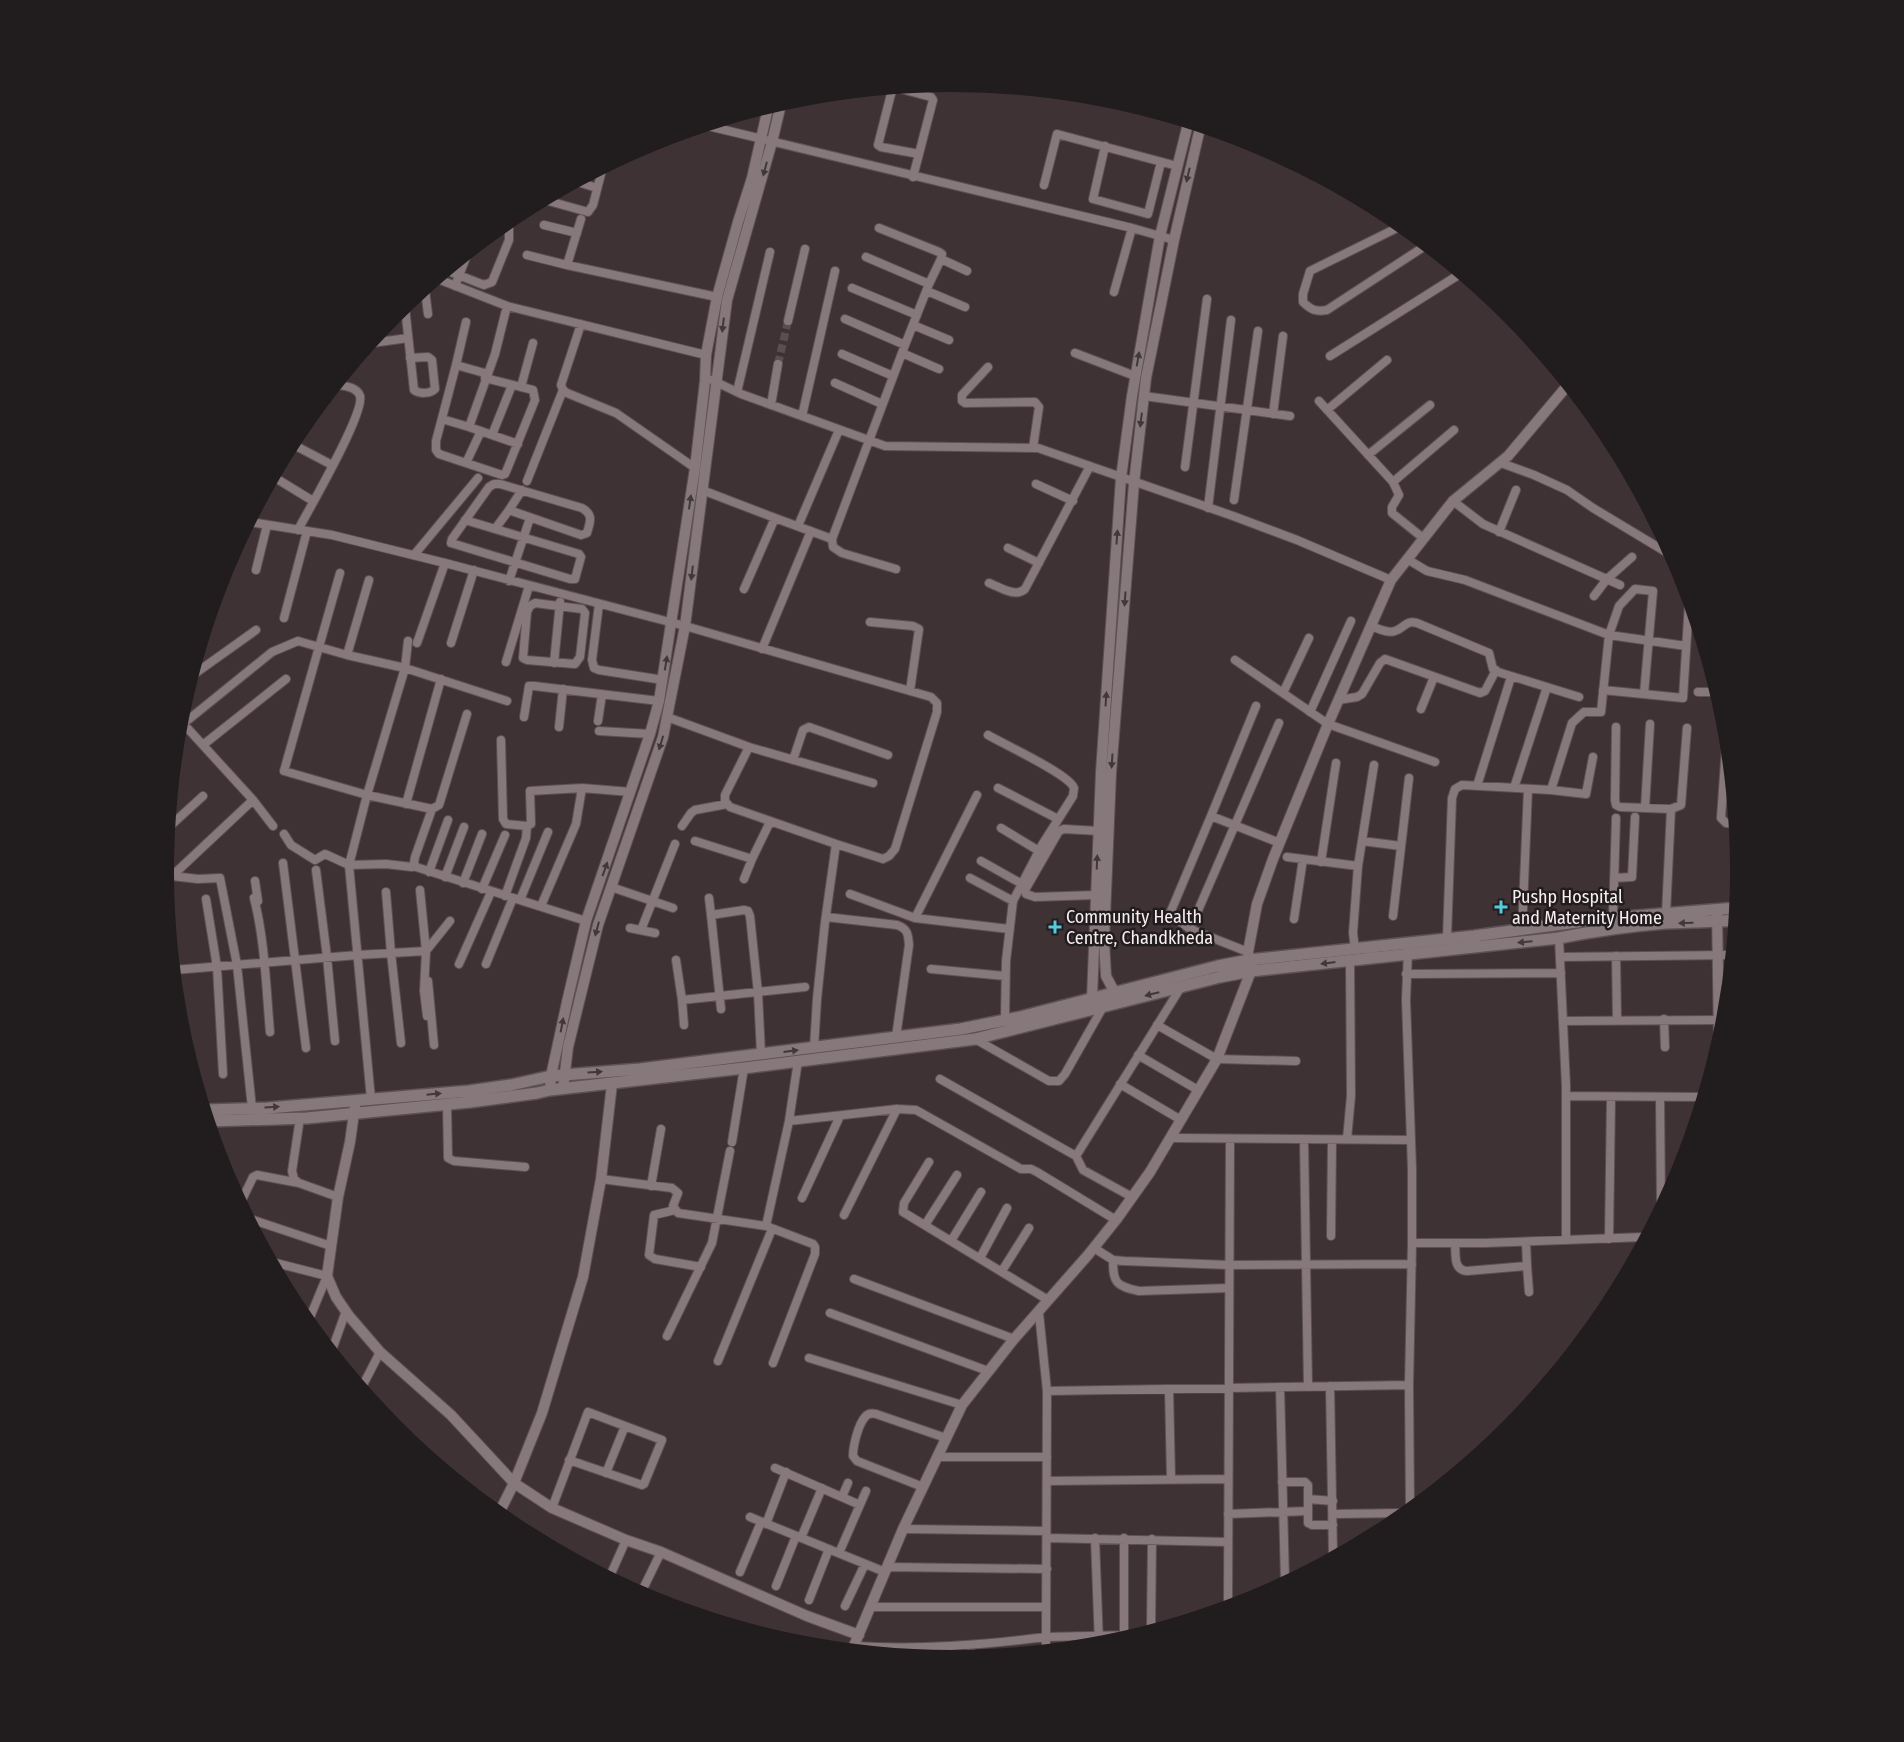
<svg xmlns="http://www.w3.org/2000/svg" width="1904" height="1742" font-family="'Fira Sans Condensed',sans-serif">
  <rect width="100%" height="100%" fill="#3f3235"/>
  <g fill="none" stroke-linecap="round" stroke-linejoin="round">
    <!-- minor-tunnel -->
    <path stroke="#5b4e51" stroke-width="8" stroke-dasharray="8 4" stroke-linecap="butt" d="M778,364L788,321"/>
    <!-- minor casing -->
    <g stroke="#5c5154" stroke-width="10">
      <path id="minor" d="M901,89L931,97L933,100L913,177
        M892,90L878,145L881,147L919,154
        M708,126L1132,228L1174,240
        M1105,146L1093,199L1148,214L1161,162
        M578,182L597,188
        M1044,185L1057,134L1177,166
        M545,200L588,212L593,205L602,170
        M544,225L577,233
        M1401,226L1310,271L1303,294V302C1311,310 1316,312 1327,310L1425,246
        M527,255L567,265L717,297
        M866,257L929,284
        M941,259L967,271
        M567,265L581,219
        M448,271L484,285L492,282L509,240V228L505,224
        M438,279L507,306L706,355
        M455,286L467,255
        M852,288L917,315
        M425,290L428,314
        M927,291L965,307
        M1114,292L1132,228
        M507,306L495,354L469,427L518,444
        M405,307L414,390C419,394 430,394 435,389L432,360L428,357L410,358
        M845,319L905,345
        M788,321L805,249
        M466,322L456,365L488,374
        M581,324L561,385L563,390L567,393L616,413L695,468
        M913,325L949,340
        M372,343L408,338
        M902,353L939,369
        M1075,353L1135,376
        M842,354L893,376
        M1330,356L1460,274
        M456,365L436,441V450L439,454L502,475L505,474L508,467L535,400L533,390L485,378
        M988,367L962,395V401L965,403L1035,402L1039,407L1033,448
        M712,380L741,394L885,446L1038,448L1233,516L1297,540L1391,580
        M835,383L882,404
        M521,387L533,343
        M737,392L770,252
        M1144,396L1290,416
        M1319,401L1393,482L1399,495L1392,507V513L1423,538
        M771,405L778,364
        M1327,410L1387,360
        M1273,414L1283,336
        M802,416L835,271
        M442,419L469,427
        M492,435L512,385
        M294,445L332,465
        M1368,455L1430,405
        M466,463L481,431
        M1501,463L1534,475L1567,490L1593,508L1671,555
        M1185,467L1207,299
        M277,479L313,501
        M527,481L563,390
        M1393,482L1454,430
        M1036,484L1073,501
        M702,490L775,518
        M1234,500L1258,331
        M1453,501L1483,524L1620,585
        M1208,508L1231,320
        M465,520L579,554L581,557L575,579H570L451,543L452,539L489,487L494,484H500L582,508C594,515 590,522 587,533L581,535L509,510L522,490
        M250,522L332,535L445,563L685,626L931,697L937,703V712L895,849L889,856L883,859L836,844L825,922L817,999L814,1048
        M798,526L839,430
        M495,529L509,510
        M298,530C309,509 365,413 360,396C357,387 345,386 337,385
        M1499,532L1516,490
        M832,539L833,547L842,553L896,569
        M1008,548L1039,563
        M414,555L478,478
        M1407,559L1427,571L1465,580L1609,635L1686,646
        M256,570L267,525
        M369,580L347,655L405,668L408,641
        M509,581L530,518
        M989,583C1000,587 1015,598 1025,589L1090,466
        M744,589L775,518L832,539L905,345L929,284L941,259L942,254L939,252L879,228
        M1594,596L1607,579L1632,557
        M535,603L582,609L585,613L580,657L575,664L527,660L523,658L527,612L530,606Z
        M599,604L592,660L594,668L599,670L663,680
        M284,618L307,531
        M870,622L913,626L919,629L910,691
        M1371,626C1377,628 1388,634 1395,631C1405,628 1405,620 1417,623L1489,653L1493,669L1498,672L1579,697
        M417,643L445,563
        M451,643L474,570
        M762,649L811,531
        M347,655L319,647L284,771L367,795L349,865L371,1099
        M1235,660L1328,724L1435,762
        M506,662L529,586
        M554,663L560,602
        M193,675L256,630
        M1603,690L1683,698L1689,603
        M1698,692H1716
        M1283,693L1309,638
        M1338,700L1357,697L1362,694L1380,663L1385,659L1480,693L1485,691L1496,670
        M507,701L405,668L367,795L432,809L415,857L414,863L416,867L586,921
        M1256,706L1211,816L1280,843
        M1421,709L1434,677
        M1310,712L1351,621
        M524,717L529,686H534L659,701
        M667,717L749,747L725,795V801L730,807L836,844
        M180,720L253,800L273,826
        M598,721L602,694
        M183,724L272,652L298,641L319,647L340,573
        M559,727L563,689
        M1616,727L1615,800L1616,805L1620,807L1671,809
        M599,731L650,734
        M988,735C1003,744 1069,774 1074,788C1074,790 1073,794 1073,796L1042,845L1013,901L1006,961L1005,1020
        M501,740L503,819L506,824L527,826L531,824L530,791L582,788L631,792
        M203,745L286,679
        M749,747L873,783
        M1726,747L1721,818L1726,823L1735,824
        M793,760L803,730L809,727L888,755
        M1477,786L1511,677
        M998,788L1058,819
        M1514,788L1547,687
        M1551,790L1586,794L1593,757
        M406,804L441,679
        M1645,808L1650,724
        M432,809L439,805L440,802L467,714
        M682,826L691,813L695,810L727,804
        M169,827L203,796
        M1001,828L1039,851
        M284,834L291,845L315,860L325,854L349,865L386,864L412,867
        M695,841L752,859L770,822
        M1362,841L1401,846
        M1287,857L1358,866
        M981,861L1022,884
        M1321,862L1336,763
        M283,863L306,1048
        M316,870L327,957L335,1041
        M429,872L448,820
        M172,876L253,800
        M445,877L464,827
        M970,878L1013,901
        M1614,878L1632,877L1635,817
        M744,879L752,859
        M166,881L172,876L198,879L220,878L237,965L252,1108
        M255,881L258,901
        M463,883L482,834
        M611,887L673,908
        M482,889L505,835
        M386,892L391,953L401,1043
        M850,894L915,918L1009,929
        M1096,895L1035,897L1026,894L1025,890L1059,831L1064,829L1099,831
        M505,896L526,838L527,826
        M254,898C265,941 266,987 270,1032
        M709,898L711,915
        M206,899L217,967L223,1074
        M520,900L548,832
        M541,906L576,824L582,788
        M1666,914L1671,809L1681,805L1687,728
        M1393,916L1409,778
        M826,917L897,925C908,929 908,934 909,945L896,1037
        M915,918L977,795
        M1613,918L1616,818
        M1294,919L1303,859
        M630,928L655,933
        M1190,929L1173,916L1171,911L1211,816
        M641,930L675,844
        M1522,930L1528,789
        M1447,938L1452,798L1455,789L1462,785L1551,790L1572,723L1584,712H1601L1609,635L1619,606L1635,589L1653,591L1644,694
        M1559,938L1566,1086V1240
        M1355,949L1353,933L1358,866L1374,765
        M1408,951L1406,1000L1412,1169V1243L1409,1385L1410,1509
        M1248,952L1190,929L1279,723
        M1616,956L1617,1020
        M1560,957L1731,955
        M676,960L682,1000L805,987
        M459,964L491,892
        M486,964L513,898
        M931,969L1005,976
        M174,970L358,955L426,951L420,890
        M1406,974L1561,973
        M428,981L434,1045
        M682,1000L684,1025
        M721,1009L711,915L744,910L748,911L750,916L758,993L761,1054
        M427,1016L424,991L426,951L450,921
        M1664,1019L1665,1047
        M1563,1021L1719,1020
        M1157,1025L1217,1059L1296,1061
        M975,1039L1049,1081H1059L1065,1074L1103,1007
        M1138,1055L1198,1090
        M940,1079L1076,1156L1181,987
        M1120,1084L1181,1120
        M1566,1096L1702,1097
        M1660,1097L1661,1207
        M447,1104L448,1158L454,1161L525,1167
        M300,1118L292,1171L294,1179L299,1183L338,1197
        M789,1121L897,1109L916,1110L1021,1169H1031L1037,1172L1116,1220
        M1171,1138L1410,1140
        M1347,1139L1351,1096L1350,961
        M1304,1140L1308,1387
        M732,1142L744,1068
        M1076,1156L1083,1170L1132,1197
        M929,1162L904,1203L903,1212L1048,1300
        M601,1179L672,1188L678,1193L673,1206L678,1213L766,1226
        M651,1186L661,1129
        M802,1198L840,1116
        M241,1202L253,1177L257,1175L299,1183
        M675,1210L654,1215L649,1255L655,1259L701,1267
        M844,1215L897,1109
        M250,1219L331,1246
        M925,1225L957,1175
        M1331,1236L1332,1140
        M1609,1239L1611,1097
        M951,1241L981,1192
        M1412,1243H1485L1644,1237
        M1455,1243C1456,1255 1453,1270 1467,1271L1527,1266L1526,1242
        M1094,1248L1113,1260L1124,1261L1229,1265L1412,1264
        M980,1258L1007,1208
        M1113,1260C1113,1283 1116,1286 1139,1291L1229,1288
        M272,1262L327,1276L308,1322
        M1527,1266L1529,1292
        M1002,1271L1029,1228
        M854,1279L1014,1339
        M830,1313L988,1371
        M1039,1313L1047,1391L1409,1385
        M667,1336L712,1243L730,1151
        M332,1350L346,1311
        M809,1358L962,1405
        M718,1361L772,1229
        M773,1363L815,1254V1247L813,1244L766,1226L789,1121L798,1061
        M1330,1386L1333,1556
        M362,1387L380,1352
        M1280,1387L1285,1581
        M1169,1389L1171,1479
        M937,1457H1047
        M775,1468L860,1505
        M606,1473L625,1426
        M1047,1481L1228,1479
        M1282,1482H1305L1308,1485V1499
        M923,1487L857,1461L853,1456C853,1446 858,1425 865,1417C868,1413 872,1413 876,1414L946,1438
        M842,1497L848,1483
        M552,1508L588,1412L662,1440L644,1484L642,1485L569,1460
        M1308,1511V1523L1312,1525H1333
        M1228,1514L1308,1511V1499L1333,1501
        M1333,1514L1405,1513
        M750,1517L885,1572
        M766,1524L786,1472
        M903,1529L1046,1531
        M801,1538L822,1488
        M1047,1538L1228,1542
        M1095,1538L1099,1644
        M1124,1538V1635
        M839,1553L866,1491
        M887,1567L1047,1569
        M740,1572L761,1522
        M610,1576L626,1540
        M776,1586L796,1536
        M641,1593L661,1552
        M809,1600L829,1549
        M845,1606L865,1564
        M1228,1606L1230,1139
        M871,1607H1046
        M1151,1629L1152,1539
        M854,1646C919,1650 981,1645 1046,1637L1047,1391
        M1046,1649V1637L1132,1635
        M971,1656V1646"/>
    </g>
    <!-- tertiary casing -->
    <g stroke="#5c5154" stroke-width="12">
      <path id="tertiary" d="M1717,910L1719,1042
        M1115,993L1106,976L1104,941L1111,773L1134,483L1146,378L1174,240L1200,128
        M1092,998L1101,772L1121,478L1132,396L1160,236L1188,124
        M612,1084L601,1179L583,1277L542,1413L514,1483L552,1508L626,1540L661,1552L807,1616L859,1635
        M563,1089L568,1047L598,925L663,737L685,626L727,300L772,142L781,104
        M550,1090L551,1076L567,1002L586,921L650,734L659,701L695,468L705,381L706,355L717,297L738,222L752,178L768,108
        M355,1106L350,1142L338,1197L327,1276L336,1297L349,1316L380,1352L451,1415L514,1483L499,1513
        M853,1648L903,1529L962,1405L1014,1339L1088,1255L1116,1220L1150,1172L1217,1059L1251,971L1248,952L1257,904L1273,859L1328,724L1391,580L1453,501L1508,456L1567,386"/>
    </g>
    <!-- secondary casing -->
    <g stroke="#5c5154" stroke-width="14">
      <path id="secondary" d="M206,1110L268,1108L469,1091L511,1085L551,1076L640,1069L961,1029L1020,1017L1218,966L1249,960L1474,936L1599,919L1736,908
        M209,1121L307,1118L470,1102L537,1093L550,1090L744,1068L975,1039L1220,977L1251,971L1559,938C1594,931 1630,926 1666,923C1689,922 1711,922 1734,920"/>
    </g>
    <!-- minor -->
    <use href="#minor" stroke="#87787c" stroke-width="8"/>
    <!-- tertiary -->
    <use href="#tertiary" stroke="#87787c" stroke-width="10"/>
    <!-- secondary -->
    <use href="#secondary" stroke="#87787c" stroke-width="11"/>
  </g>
  <!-- one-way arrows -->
  <defs><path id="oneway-solid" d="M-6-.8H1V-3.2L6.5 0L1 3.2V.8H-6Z" transform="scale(1.25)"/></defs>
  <g fill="#40383a">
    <use href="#oneway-solid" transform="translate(765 169) rotate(105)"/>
    <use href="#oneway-solid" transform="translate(1188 175) rotate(103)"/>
    <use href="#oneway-solid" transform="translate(723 325) rotate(97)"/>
    <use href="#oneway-solid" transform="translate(1138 359) rotate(-80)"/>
    <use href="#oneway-solid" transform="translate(1141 420) rotate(97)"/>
    <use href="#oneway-solid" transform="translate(690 502) rotate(-82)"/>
    <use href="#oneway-solid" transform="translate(1117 537) rotate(-86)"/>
    <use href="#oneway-solid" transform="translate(692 573) rotate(97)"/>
    <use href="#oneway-solid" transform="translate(1125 599) rotate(94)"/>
    <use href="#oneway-solid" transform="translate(666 663) rotate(-81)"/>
    <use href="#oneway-solid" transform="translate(1106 699) rotate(-86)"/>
    <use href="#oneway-solid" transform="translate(661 743) rotate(107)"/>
    <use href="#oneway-solid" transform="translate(1112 761) rotate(94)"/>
    <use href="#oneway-solid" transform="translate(1097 862) rotate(-88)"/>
    <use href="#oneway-solid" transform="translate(605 869) rotate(-70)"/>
    <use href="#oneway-solid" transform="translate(1686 923) rotate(179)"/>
    <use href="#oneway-solid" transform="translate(597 929) rotate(105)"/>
    <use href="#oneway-solid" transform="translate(1525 942) rotate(174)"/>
    <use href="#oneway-solid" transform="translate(1328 963) rotate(173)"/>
    <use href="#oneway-solid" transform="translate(1152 994) rotate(166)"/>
    <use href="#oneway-solid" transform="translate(562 1025) rotate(-79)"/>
    <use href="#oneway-solid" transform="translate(791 1051) rotate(-7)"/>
    <use href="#oneway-solid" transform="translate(595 1072) rotate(-4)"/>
    <use href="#oneway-solid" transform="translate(434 1094) rotate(-6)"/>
    <use href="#oneway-solid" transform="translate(272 1107) rotate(-4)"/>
  </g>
  <!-- markers -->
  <g fill="#54cade" stroke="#211c1d" stroke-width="2">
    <path d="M1498.5 899.5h5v5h5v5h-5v5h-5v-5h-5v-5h5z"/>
    <path d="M1052.5 919.5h5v5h5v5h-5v5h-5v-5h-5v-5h5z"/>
  </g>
  <g text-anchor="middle" stroke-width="5" stroke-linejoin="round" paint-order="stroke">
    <!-- poi labels -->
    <g font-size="18" fill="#f7eef0" stroke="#211c1d" text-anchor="start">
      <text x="1512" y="903">Pushp Hospital<tspan x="1512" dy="21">and Maternity Home</tspan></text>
      <text x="1066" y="923">Community Health<tspan x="1066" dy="21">Centre, Chandkheda</tspan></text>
    </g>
  </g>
  <!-- crop -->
  <path d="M0 0H1904V1742H0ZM952 92H952A778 778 0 0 1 1730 870V872A778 778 0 0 1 952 1650H952A778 778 0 0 1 174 872V870A778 778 0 0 1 952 92Z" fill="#211c1d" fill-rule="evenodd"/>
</svg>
